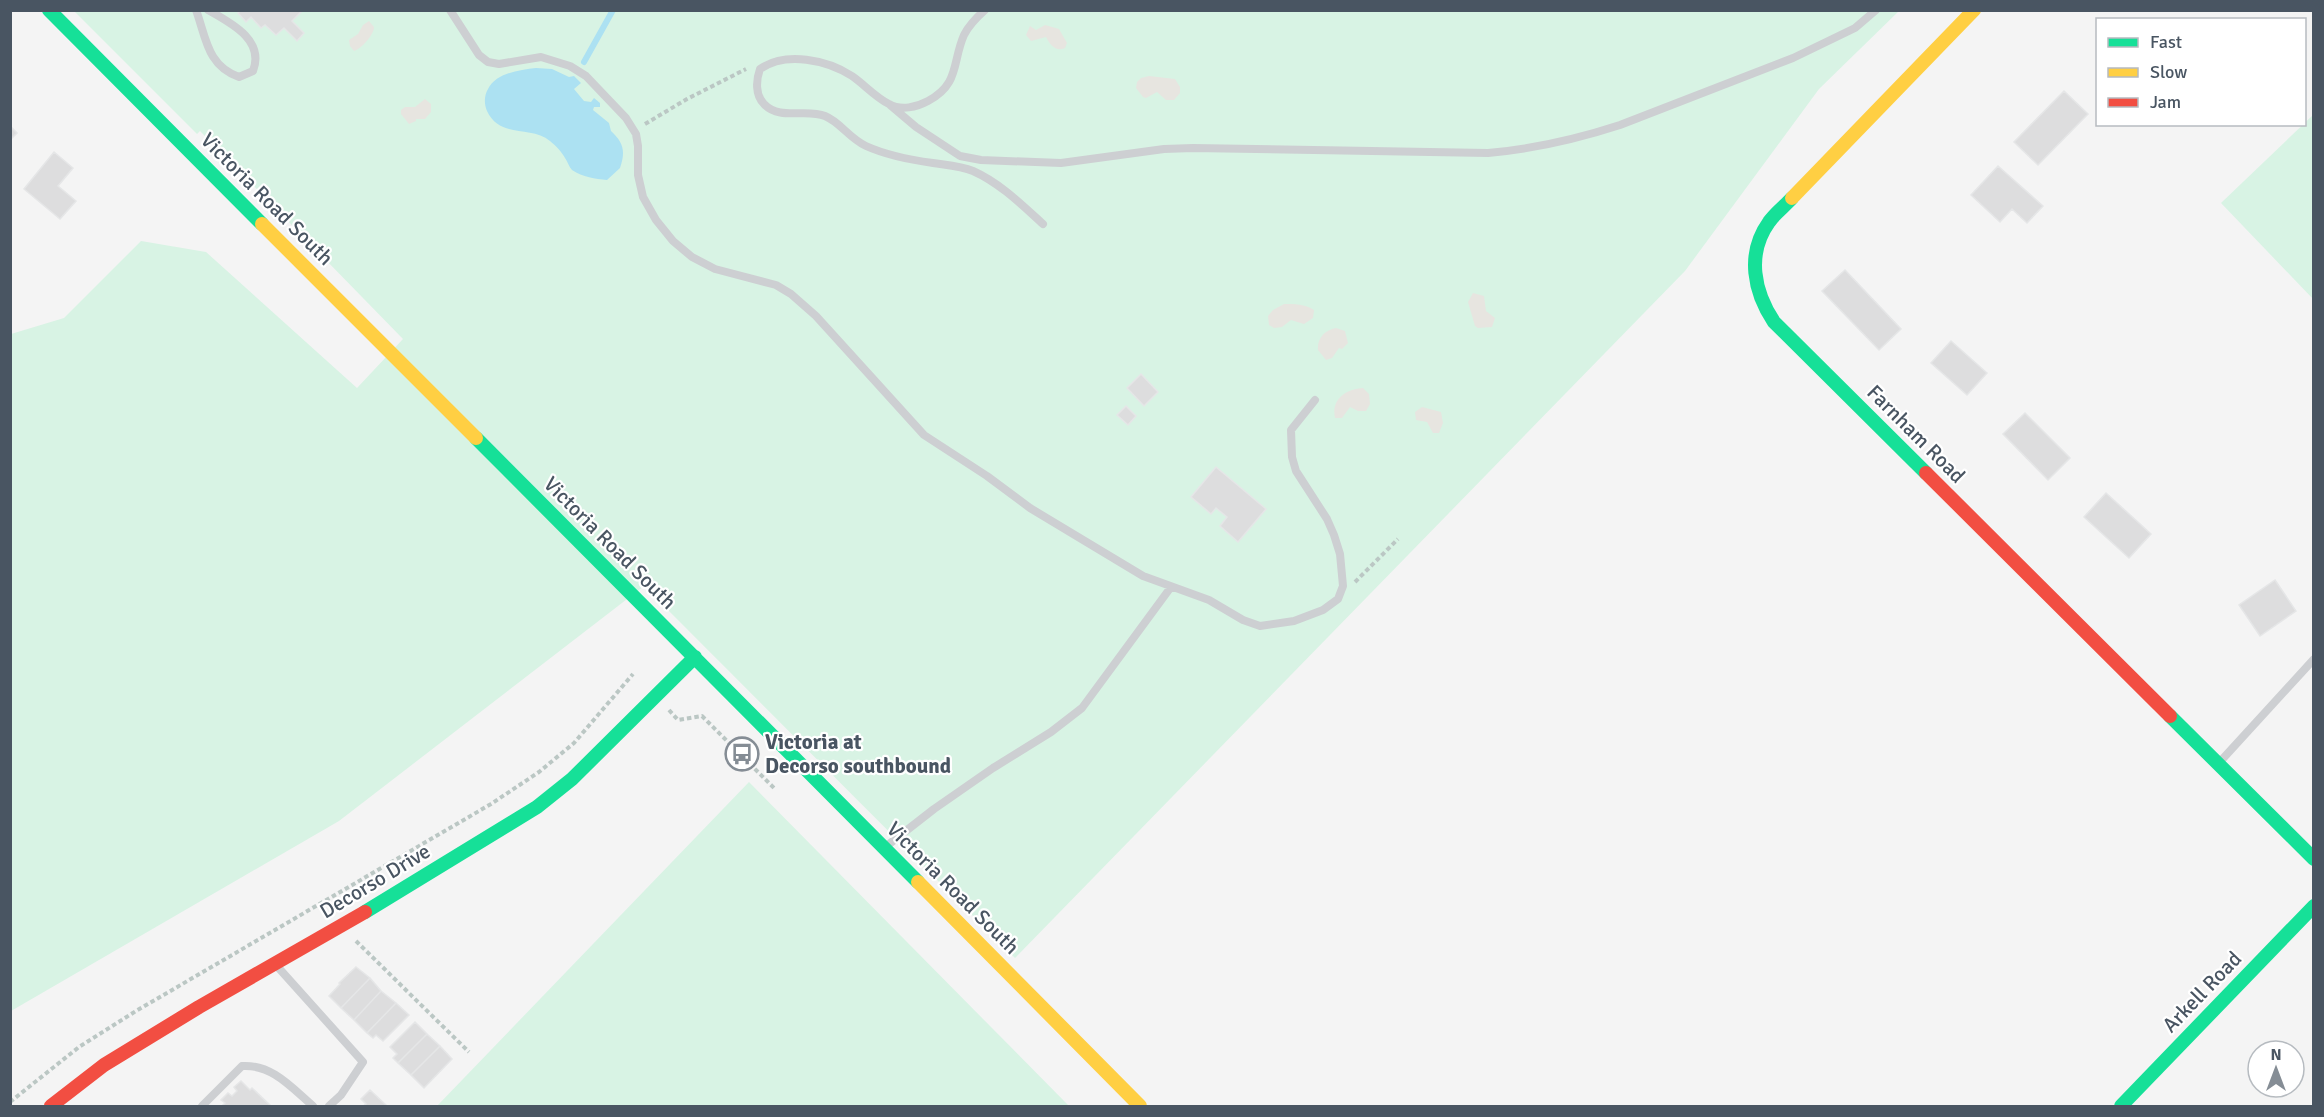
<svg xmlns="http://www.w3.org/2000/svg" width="2324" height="1117" font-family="Signika,sans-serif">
  <rect width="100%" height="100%" fill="#f4f4f4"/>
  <!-- green -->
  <path fill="#d8f3e4" d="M74,11H1899L1819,89L1685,271L1015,958L644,586L339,821L11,1011V334L64,318L141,241L206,252L357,388L403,339L200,131L197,134Z
    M2313,115V299L2221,203Z
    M749,782L1069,1106H437Z"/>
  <!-- sand -->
  <path fill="#e7e5e0" d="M369,21L374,27C374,35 361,49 354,51L350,46L349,40L358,34L363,25Z
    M1045,25L1059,29L1067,43L1065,48C1056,52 1050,45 1046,37L1031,41L1026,35L1030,26L1036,30Z
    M1149,76L1175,79L1180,87V93L1174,100H1166L1157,92L1146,98L1143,97L1136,88L1137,82L1141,78Z
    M425,99L431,104V112L425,119H416V121L409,124L401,114V110L405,107H415Z
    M1473,293L1484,296L1486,311L1495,318L1492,327L1478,328L1475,326L1468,302Z
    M1284,304C1294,304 1305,304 1314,310L1313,318L1304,324L1291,320L1282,327L1274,328L1269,325L1268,316L1273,310Z
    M1336,328L1345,331L1348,343L1342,349L1339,348L1332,358L1326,360L1318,350C1317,338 1325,330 1336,328Z
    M1363,388L1369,394L1370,404L1366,411H1358L1350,407L1342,418H1335C1331,399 1346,389 1363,388Z
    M1422,407L1441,412L1443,423L1439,433H1433L1427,422L1416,420L1415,412Z"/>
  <!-- water -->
  <path fill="#ace1f2" d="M536,68L552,69L569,77L574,76L581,83L574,89L584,101L591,102L594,98L600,103V107H594L593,110L609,123L611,131C623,142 626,151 620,168L607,180C595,179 583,177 572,170C569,167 568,162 565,158C562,152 555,145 550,141C531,125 500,139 487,111C484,104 484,96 488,89C496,73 519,70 536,68Z"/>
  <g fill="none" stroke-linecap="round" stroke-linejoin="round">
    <!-- stream -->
    <path stroke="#ace1f2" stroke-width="6" d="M584,62L613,10"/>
  </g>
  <!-- building -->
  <path fill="#ddddde" stroke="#e5e6e7" stroke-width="1.5" d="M241,10H303L292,21L304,33L297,41L284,28L276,35L265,25L261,28L251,17L246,22L238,13Z
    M2064,91L2088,114L2038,165L2014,142Z
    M10,126L17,133L10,140Z
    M54,152L73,168L58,186L76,201L60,219L24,189Z
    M1998,166L2043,206L2027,223L2012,209L2000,222L1971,195Z
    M1845,270L1901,329L1879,350L1822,291Z
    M1951,341L1987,373L1967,395L1931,363Z
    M1141,374L1158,392L1144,406L1127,388Z
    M1126,406L1136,416L1128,425L1117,415Z
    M2025,413L2070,458L2048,480L2003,434Z
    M1216,467L1266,509L1238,542L1220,526L1227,517L1216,508L1211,514L1191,497Z
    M2106,493L2151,534L2129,558L2084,517Z
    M2275,580L2296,611L2260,636L2239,605Z
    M356,967L370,978L341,1008L329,996L340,984L339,983Z
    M370,978L381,991L354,1020L341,1008Z
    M381,991L396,1003L367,1033L354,1020Z
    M396,1003L409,1015L383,1041L376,1035L373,1038L367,1033Z
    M415,1022L427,1034L398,1063L393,1058L397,1054L390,1047Z
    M427,1034L440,1046L411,1075L398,1063Z
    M440,1046L452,1059L424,1088L411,1075Z
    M241,1081L250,1090L252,1088L271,1106H222L225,1103L221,1100L228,1093L232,1096L237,1091L234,1087Z
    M370,1090L387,1106H363L366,1104L361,1099Z"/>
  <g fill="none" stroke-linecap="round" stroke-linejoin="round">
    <!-- path -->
    <path stroke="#bbc7c4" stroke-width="4" stroke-dasharray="4.5 3" stroke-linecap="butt" d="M645,124L687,99L746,69
      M1355,582L1398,539
      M669,710L678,720L702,716L776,790
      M356,941L469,1052
      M10,1102L79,1047L136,1011L491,804L539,772L574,743L633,674"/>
    <!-- lane -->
    <path stroke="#cdcfd2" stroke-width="8" d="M196,10C206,37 207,66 239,77L253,71C265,40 231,23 208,10
      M450,10L479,55L488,62L499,64L541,57L570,66L586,76L626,118L636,134L638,146V175L643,197L656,220L673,241L692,257L715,269L776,285L791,294L816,316L924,435L987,476L1030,508L1143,576L1209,600L1243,620L1260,626L1294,621L1323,610L1338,599L1343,586L1340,554L1334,535L1327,519L1296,471L1292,457L1291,430L1315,400
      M985,10C977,17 969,25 964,35C952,62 960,84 928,101C917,107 901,111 889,104C875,97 865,85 852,76C827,60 786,51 760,69C756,80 755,95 764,104C780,121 806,108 825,116C840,122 849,138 866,146C886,155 911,160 933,163C946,165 961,166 973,171C1000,183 1022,205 1043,224
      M890,105L916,127L960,156L981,160L1061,163L1164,149L1193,148L1488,153C1533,149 1577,139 1620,125L1793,58L1855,28L1876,10
      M2218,764L2314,659
      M884,848L934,809L993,768L1051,732L1082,708L1171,587
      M276,965L363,1062L341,1095L329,1106
      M202,1106L242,1066C272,1064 292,1088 313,1106"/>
    <!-- fast -->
    <path stroke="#16e098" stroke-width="14" d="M49,10L262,224
      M1792,198C1785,206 1775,213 1769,222C1746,254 1754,292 1774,322L1926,473
      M476,438L918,882
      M2170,716L2314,859
      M365,912L537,807L572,779L695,657
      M2121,1106L2314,906"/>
    <!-- slow -->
    <path stroke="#ffcf43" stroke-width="14" d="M1792,198L1974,10
      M262,224L476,438
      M918,882L1140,1106"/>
    <!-- jam -->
    <path stroke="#f24e42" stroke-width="14" d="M1926,473L2170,716
      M51,1106L104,1065L199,1007L365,912"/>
  </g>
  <!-- icons -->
  <defs>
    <g id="bus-ring" transform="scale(1.725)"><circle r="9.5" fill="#fff" stroke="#858d95" stroke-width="1.5"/><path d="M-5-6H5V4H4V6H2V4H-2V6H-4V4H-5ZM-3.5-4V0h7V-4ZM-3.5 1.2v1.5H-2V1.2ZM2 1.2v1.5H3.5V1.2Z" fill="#858d95"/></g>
  </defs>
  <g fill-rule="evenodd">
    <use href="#bus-ring" x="742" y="754"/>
  </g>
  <g text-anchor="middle" stroke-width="4.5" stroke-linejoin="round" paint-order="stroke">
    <!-- street labels -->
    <g font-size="21" fill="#495562" stroke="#fff">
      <text transform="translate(267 199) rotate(45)" y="7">Victoria Road South</text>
      <text transform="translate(1916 434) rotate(45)" y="7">Farnham Road</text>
      <text transform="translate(610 543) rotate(45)" y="7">Victoria Road South</text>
      <text transform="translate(375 881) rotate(-31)" y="7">Decorso Drive</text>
      <text transform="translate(953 888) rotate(45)" y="7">Victoria Road South</text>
      <text transform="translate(2202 992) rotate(-46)" y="7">Arkell Road</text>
    </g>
    <!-- poi labels -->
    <g font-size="21" font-weight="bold" fill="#495562" stroke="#fff" text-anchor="start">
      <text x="765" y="749">Victoria at<tspan x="765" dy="24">Decorso southbound</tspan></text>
    </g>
  </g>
  <!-- border -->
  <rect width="2324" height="1117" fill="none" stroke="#495562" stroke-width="24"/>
  <!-- legend -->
  <rect x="2096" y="18" width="210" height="108" fill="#ffffff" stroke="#b6bbc0" stroke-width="1.5"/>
  <rect x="2108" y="38" width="30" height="9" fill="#16e098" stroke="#b6bbc0" stroke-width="1.5"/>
  <text x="2150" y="48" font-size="18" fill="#495562">Fast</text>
  <rect x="2108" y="68" width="30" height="9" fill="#ffcf43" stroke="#b6bbc0" stroke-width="1.5"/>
  <text x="2150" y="78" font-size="18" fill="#495562">Slow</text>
  <rect x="2108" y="98" width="30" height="9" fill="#f24e42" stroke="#b6bbc0" stroke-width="1.5"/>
  <text x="2150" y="108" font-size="18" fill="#495562">Jam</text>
  <!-- north arrow -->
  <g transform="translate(2276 1069)"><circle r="28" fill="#ffffff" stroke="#b6bbc0" stroke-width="1.5"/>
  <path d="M0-4.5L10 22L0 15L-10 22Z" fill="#858d95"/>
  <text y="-9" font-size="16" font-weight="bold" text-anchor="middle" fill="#495562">N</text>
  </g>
</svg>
